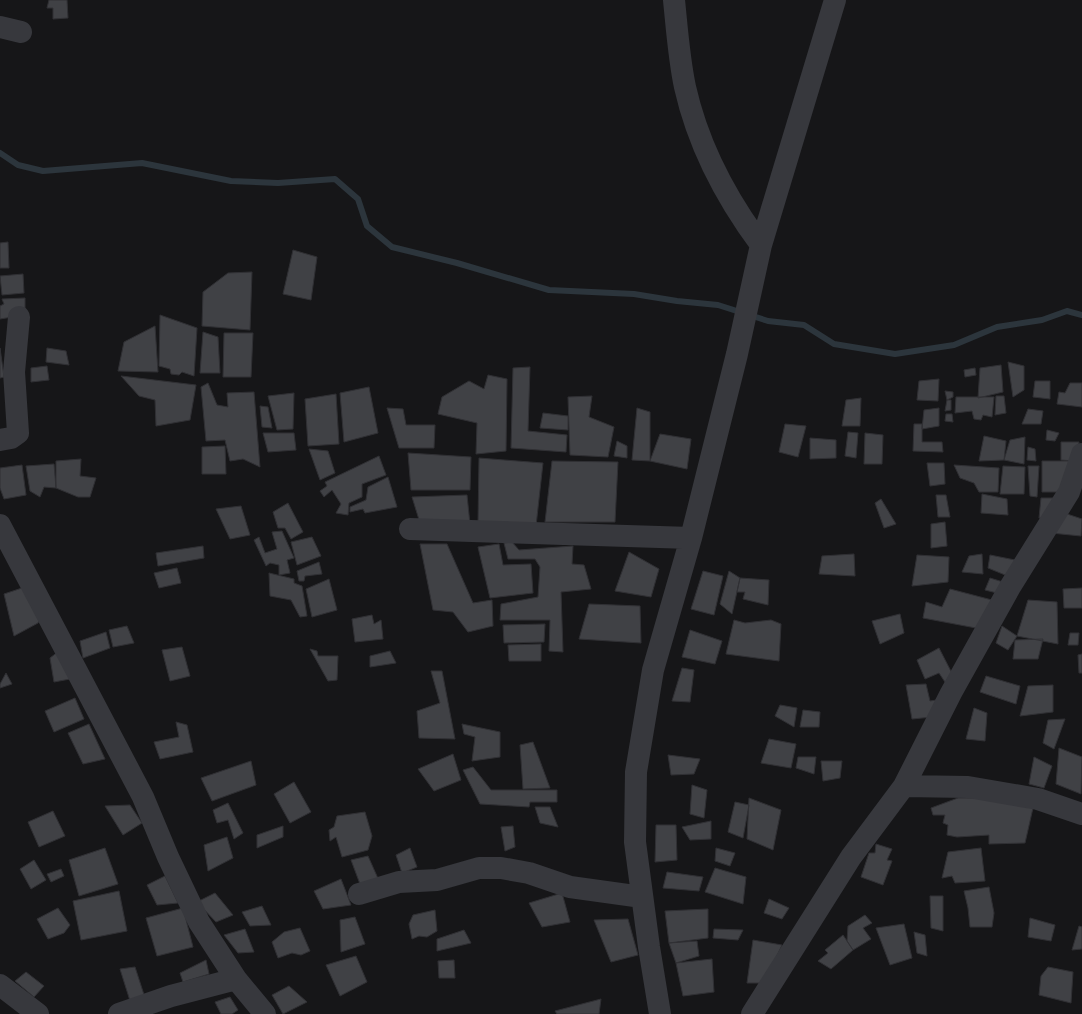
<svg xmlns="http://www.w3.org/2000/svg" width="1082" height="1014" font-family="Roboto,sans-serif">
  <rect width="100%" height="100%" fill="#161618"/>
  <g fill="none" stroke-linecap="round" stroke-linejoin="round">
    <!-- stream -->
    <path stroke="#2c353c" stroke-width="6" d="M0,153L18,165L43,171L142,163L231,181L278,183L335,179L358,199L367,226L392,247L457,263L549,290L634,294L677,301L718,305L768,321L804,325L834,344L895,354L954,345L997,327L1042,320L1067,311L1082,315"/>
  </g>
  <!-- building -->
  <path fill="#404145" stroke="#303034" d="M49,0H67L68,18L53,19V8H47Z
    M8,242L9,268H0V243Z
    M293,250L317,257L311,300L283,294Z
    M252,272L250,330L202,326L203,292L228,273Z
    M23,274L24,293L2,295L0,276Z
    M25,298V315L0,319V306L4,304L2,299Z
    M160,315L197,328L194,376L182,372L179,375L171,374L170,369L159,366Z
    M155,326L158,372L118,371L124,342Z
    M203,332L218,337L220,373H200Z
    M224,333H253L251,377H223Z
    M0,348L4,377L0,378Z
    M47,348L66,351L69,365L46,362Z
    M1008,362L1024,366V390L1013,397Z
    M1001,365L1003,392L978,398L980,368Z
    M47,366L49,380L31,382V368Z
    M530,367L528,431L567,435L566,452L511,448L513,368Z
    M975,368L976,375L965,377L964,370Z
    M488,375L507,379L506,451L476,454L477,423L438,414L442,397L469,381L484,389Z
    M121,376L196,385L190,420L156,426L155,400L139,396Z
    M939,379L938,401L917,400L919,381Z
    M1035,381H1050V399L1033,397Z
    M208,383L217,405L228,407L227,393L254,392L260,467L243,459L230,461L225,440L206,441L201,387Z
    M1070,383H1082V407L1057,404L1059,392L1065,393Z
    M369,387L378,433L344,442L340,393Z
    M945,391L953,392V397L947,400Z
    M294,393L293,429L277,430L268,396Z
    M336,394L339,444L308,446L305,399Z
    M592,396L589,417L614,427L608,457L570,455L568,397Z
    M996,396H1004L1006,413L995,415Z
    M956,397H994L992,417L983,415L981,420L974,419L972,411L955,413Z
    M861,398L860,426H842L846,400Z
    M947,400H951V410L945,411Z
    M260,406L268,407L272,428L262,427Z
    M387,408L403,409L406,425H435L434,448H399Z
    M637,408L650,412V461L632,460Z
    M939,408V426L922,429L924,410Z
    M1028,409L1043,411L1041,424H1022Z
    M543,413L568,416V430L540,428Z
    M946,414H952L953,422L945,421Z
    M785,424L806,426L798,457L779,452Z
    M914,424H922V442H942L943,452L913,451Z
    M1047,430L1059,433L1055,441L1046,440Z
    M848,432L858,433L856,458L845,456Z
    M263,433H294L296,450L268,452Z
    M865,433L883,435L882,464H864Z
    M660,434L691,439L687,469L650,461Z
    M984,436L1006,441L1004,460L979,461Z
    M1025,437L1024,464L1004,460L1010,440Z
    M810,438L836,440V458L810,459Z
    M617,441L627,446V458L614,456Z
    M1061,442H1079L1075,461L1061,460Z
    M225,446L226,474H202V447Z
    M1028,447L1035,449L1036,461L1027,460Z
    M309,449L328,451L335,473L320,480Z
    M408,453L471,457L470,490H411Z
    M379,456L386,475L362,484V497L349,503L348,515L336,513L341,504L332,490L324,497L320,491L327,486L325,482Z
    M479,458L543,463L536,526L478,524Z
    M81,459L80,476L96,478L90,497H78L56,488V461Z
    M552,461L618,462L615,522H545Z
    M1042,461H1075L1062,492H1042Z
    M927,463H944L945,484L930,486Z
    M54,464L56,488L44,487L40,497L30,491L26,466Z
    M22,465L26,495L4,499L0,488V468Z
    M954,465L999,468L998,492H979L974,483L960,478Z
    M1003,466L1025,467L1024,494H1000Z
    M1028,466H1039L1037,497L1030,496Z
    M388,477L397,507L365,513L363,509L350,512V507L366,500L368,487Z
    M982,494L1007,499L1008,515L981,513Z
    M467,495L470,524L420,523L412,497Z
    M936,495H946L950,517H938Z
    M1041,498H1056L1048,518H1039Z
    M881,499L896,524L884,528L875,503Z
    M288,503L303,532L291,539L285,528H278L273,512Z
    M241,506L250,535L230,539L216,509Z
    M1067,514L1082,519L1081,536L1051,533Z
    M945,522L947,546L931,548V524Z
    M282,531L294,558L287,560L290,573L279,575V565L270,563L266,566L254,540L259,537L265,553L277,549L272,532Z
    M312,537L321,556L297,565L291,542Z
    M512,542L519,550L573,546L572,564L584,565L591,589L561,592L563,652L549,651L550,620H500L501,604L538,597L540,567L535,559H508L504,543Z
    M420,544H447L473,603L492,600L493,626L468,632L453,612L433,610Z
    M499,544L503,565L531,564L533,593L490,598L478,547Z
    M203,546L204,558L158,566L156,553Z
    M629,552L659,569L651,597L615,591Z
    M854,554L855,576L819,574L822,556Z
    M982,554L983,574L962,572L969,556Z
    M917,555L949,557L948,582L912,586Z
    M990,555L1015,560L1010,577L988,568Z
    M319,562L322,574L305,576L304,581H299L297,571Z
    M177,568L181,583L159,588L154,573Z
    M703,571L723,576L714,615L691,609Z
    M729,571L740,578L732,614L720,604Z
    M269,573L294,579V583L302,586L307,616L300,617L291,600L270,596Z
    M740,578L769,580L768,605L743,599L745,592H737Z
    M990,578L1003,582L997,593L985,590Z
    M329,579L337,610L312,617L306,589Z
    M25,587L41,616L38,623L14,636L4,594Z
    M1082,588V608H1064L1063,589Z
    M950,589L992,600L976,628L923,618L926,602L942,607Z
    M1028,600L1057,602L1058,644L1017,636Z
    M589,604L640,606L641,643L579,639Z
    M900,614L904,633L880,644L872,621Z
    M372,615L374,624L381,620L383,639L355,642L352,619Z
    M734,620L745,623L771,620L781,624L779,661L726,654Z
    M545,624L544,642L504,643L503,625Z
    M127,626L134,643L113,647L109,630Z
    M1002,626L1017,636L1008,650L996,643Z
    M690,630L722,641L715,664L682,657Z
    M106,632L110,648L83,658L80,641Z
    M1070,633H1079L1078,645H1068Z
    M1043,639L1038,659H1013L1015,640Z
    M541,644V661H509L508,645Z
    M182,647L190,676L170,681L162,650Z
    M939,648L957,683L947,685L939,673L925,679L917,660Z
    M310,649L317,651L318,656H338L337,680L328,681Z
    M59,651L70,679L54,682L50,658Z
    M390,651L396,663L370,667V656Z
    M1082,654V673H1079L1078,655Z
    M682,668L694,670L690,702L672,701Z
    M431,671H442L455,739L419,738L417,711L440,703Z
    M6,673L12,684L0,688V684Z
    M986,676L1020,686L1016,704L980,692Z
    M926,684L930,701L943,699L932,717L912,719L906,685Z
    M1053,685V712L1020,716L1028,686Z
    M75,698L84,719L54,732L45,711Z
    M780,705L797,708L794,727L775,716Z
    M974,708L987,713L985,741L966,739Z
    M803,710L820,712L819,727H800Z
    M1065,719L1054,749L1043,743L1048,720Z
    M176,722L187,725L193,752L160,759L154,742L179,737Z
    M89,724L105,759L83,764L68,733Z
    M462,724L500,732V757L472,761L475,737L464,734Z
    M769,739L796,744L791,768L761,763Z
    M533,742L550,788L523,789L520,745Z
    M1059,748L1082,757L1081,794L1056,784Z
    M453,754L461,780L434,791L418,769Z
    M668,755L700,759L694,774L671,775Z
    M798,757H816L814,774L796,768Z
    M1034,757L1052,766L1044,788L1029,784Z
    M251,761L256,785L212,801L201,778Z
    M821,761H842L840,778L823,781Z
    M473,767L491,790H557V802H530L529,807L480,804L463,770Z
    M294,782L311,812L290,823L274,794Z
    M692,785L707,790L704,818L690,814Z
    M749,798L781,810L773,850L747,839Z
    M958,798H997L1033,808L1025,843L989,844V835L957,837L947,835L948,825L943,823L945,815H933L931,808Z
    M735,802L749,805L743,838L728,832Z
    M228,803L243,833L234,839L228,820L217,823L213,810Z
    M130,805L142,823L123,835L105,806Z
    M535,807H550L558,827L540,823Z
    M53,811L65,836L39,847L28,822Z
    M365,812L372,836L368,850L342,857L336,837L330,841L329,830L334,827L337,816Z
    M711,821V839L690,840L682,827Z
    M656,825H676L677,860L655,862Z
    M283,826V837L257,848V835Z
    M513,826L515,847L505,851L501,827Z
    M227,837L233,858L208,871L204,845Z
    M876,844L892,849L887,860L892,861L883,885L861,877L869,853H875Z
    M105,848L118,884L79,896L69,860Z
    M410,848L417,867L402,873L396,855Z
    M716,848L735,853L730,866L715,861Z
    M981,848L985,881L955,883L952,876L942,878L948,852Z
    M368,856L380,883L363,892L351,860Z
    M34,860L46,880L31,889L20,869Z
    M715,868L746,877L743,904L705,892Z
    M61,869L64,876L51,882L47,874Z
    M667,872L703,877L699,891L663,888Z
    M165,876L178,903L157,905L147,885Z
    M341,879L351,905L323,909L314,891Z
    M989,887L994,913L992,927H970L968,908L964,891Z
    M119,891L127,931L81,940L73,901Z
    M215,893L233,915L216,922L197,902Z
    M562,893L570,922L542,927L529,903Z
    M930,896H943V931L931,928Z
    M769,899L789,908L782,919L764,913Z
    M262,906L271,925L250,926L242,912Z
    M58,908L70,925L64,933L48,939L37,919Z
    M183,908L193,947L157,956L146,918Z
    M708,909V938L669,943L665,911Z
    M435,910L437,931L427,937L419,936L412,939L409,924L413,915Z
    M865,915L872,923L863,928L871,939L853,950L847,941L848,926Z
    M355,917L365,944L341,952L340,920Z
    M1030,918L1055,925L1051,941L1028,937Z
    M628,919L638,955L611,962L594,920Z
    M904,924L912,958L890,965L876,928Z
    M1079,926L1082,927V949L1072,950Z
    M300,928L310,951L301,955L292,953L278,958L272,942L284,932Z
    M245,929L254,952L238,953L224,935Z
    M714,929L743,930L738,940L713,938Z
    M464,930L471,943L437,951V939Z
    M914,932L925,935L927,956L917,953Z
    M843,935L853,950L831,969L818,961L828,953L825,950Z
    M753,940L782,945L764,983H747Z
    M697,941L699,956L676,963L669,943Z
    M356,956L367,982L340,996L326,965Z
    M712,959L714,992L683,996L676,963Z
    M206,960L209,974L183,982L180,973Z
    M454,960L455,978H439L438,961Z
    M135,967L147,1004H131L120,969Z
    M1048,967L1073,972L1071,1003L1039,995L1041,976Z
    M26,972L44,986L34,997L15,981Z
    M289,986L307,1002L283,1014L272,995Z
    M230,997L238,1010L232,1014H221L215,1002Z
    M601,999L599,1014H557L555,1011Z"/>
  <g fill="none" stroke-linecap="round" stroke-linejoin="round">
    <!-- minor -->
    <path stroke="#37383d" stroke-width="22" d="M674,0C677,29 679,59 685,87C698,145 726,198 761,245
      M0,27L21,32
      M0,440L11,438L18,433L14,372L19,317
      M0,525L143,797L168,857L199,922L236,979L265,1014
      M410,529L691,538
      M904,786L968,787L1038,799L1082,814
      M359,894L399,882L437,880L479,868H501L529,873L570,887L642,897
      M0,985L38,1014
      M119,1014L171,996L236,979
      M660,1014L649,947L635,842L636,772L653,670L691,538L737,354L761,245L835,0
      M752,1014L851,857L904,786L951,693L1010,587L1069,492L1082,454"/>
  </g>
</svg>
